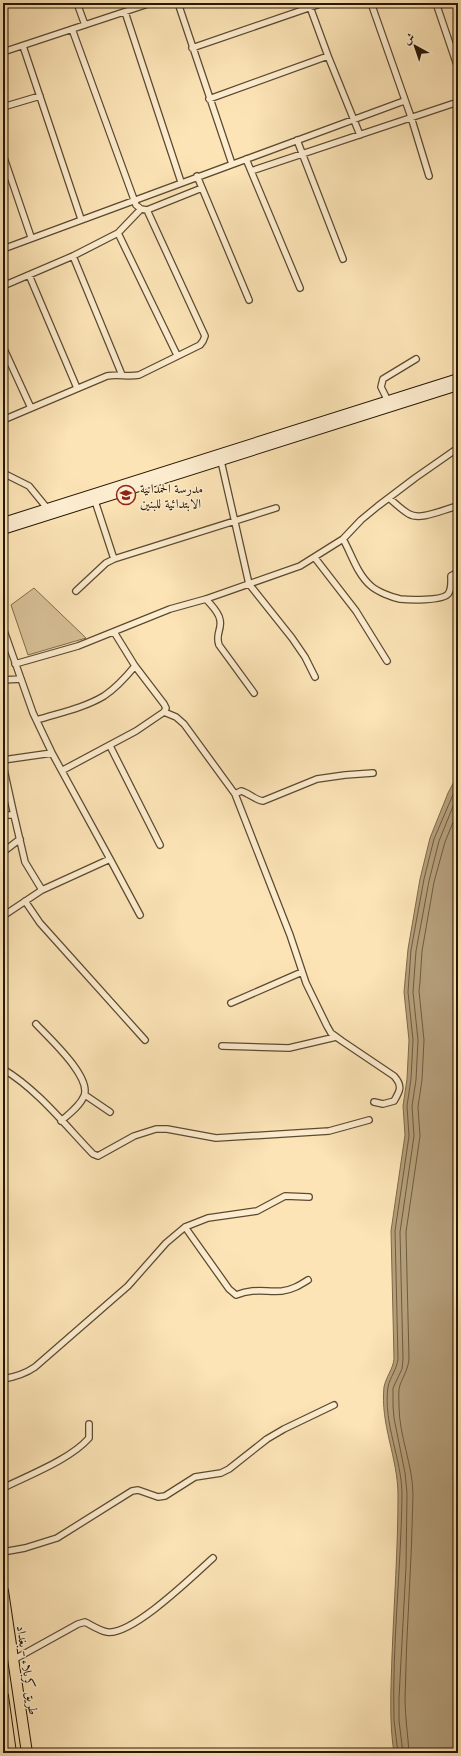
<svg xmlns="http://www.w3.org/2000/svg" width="461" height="1756" font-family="Cardo,Amiri,serif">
  <rect width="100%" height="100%" fill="#fce4b6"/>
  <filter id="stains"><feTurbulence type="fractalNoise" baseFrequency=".005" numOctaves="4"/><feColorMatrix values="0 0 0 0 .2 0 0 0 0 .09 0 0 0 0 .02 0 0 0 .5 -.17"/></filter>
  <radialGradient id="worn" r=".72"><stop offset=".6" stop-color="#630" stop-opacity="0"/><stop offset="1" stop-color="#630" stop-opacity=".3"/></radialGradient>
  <!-- green -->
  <path fill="#d8c197" stroke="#806c4c" d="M34,588L86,638L28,655L11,605Z"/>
  <!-- water -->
  <path fill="#b49e79" stroke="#7c6849" d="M458,774V1753H394C389,1721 391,1689 392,1656C394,1602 398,1549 398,1495C398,1458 380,1424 384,1387C386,1377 393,1369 394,1359L391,1231L405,1135L403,1106L407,1079L409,1040L404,992L408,949L420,879L430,838L448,793Z"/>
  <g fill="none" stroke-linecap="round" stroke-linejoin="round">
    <!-- shore -->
    <path stroke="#6e5a3e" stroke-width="1" d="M398,1753C397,1742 395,1731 394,1720C392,1645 401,1570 402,1495C402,1459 383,1424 388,1387C390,1377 397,1369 398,1359L395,1231L409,1136L407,1106L411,1079L413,1040L408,992L411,950L424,879L434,839L458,783
      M403,1753L399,1721V1698L406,1567L407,1493L405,1473L394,1418L393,1406V1388L402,1369L403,1359L400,1232L414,1136L412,1106L416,1080L418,1040L413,992L416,951L429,881L439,841L458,794
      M409,1753C408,1735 405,1717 405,1699C406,1631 412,1563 413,1495C413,1465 399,1436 399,1406C399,1399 398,1391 400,1385C404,1375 408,1369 409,1359L406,1232L420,1136L418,1107L422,1080L424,1040L419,991L420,982L422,951L434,882L445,842L458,810"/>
    <!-- street casing -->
    <g stroke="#5c4a2f" stroke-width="8">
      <path id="street" d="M77,3L85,25
        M178,3L232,164
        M371,3L411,117L429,176
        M436,3L458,68
        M310,7L328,56L360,135
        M125,12L181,182
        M72,29L136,205L141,209L147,210L202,188
        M23,46L81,219
        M192,48L323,3
        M3,52L151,3
        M209,99L328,56
        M3,107L40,96
        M297,140L343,259
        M3,155L31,237
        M246,159L251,171L458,102
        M251,171L300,288
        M197,176L249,300
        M118,233L177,355
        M3,249L404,101
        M73,256L122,375
        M29,275L77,388
        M3,286L73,256L118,233L141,209
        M3,347L31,408
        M388,401L381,387L383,379L416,359
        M3,420L107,376C118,374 128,377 139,375L200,345L203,341L205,336L147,210
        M221,461L249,584L292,638L305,657L315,677
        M3,473L29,486L47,508
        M389,498C396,504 402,510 409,514C421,521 444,509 458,506
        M95,501L114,559
        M343,539C352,555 357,574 371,586C378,592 391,597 400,599C409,600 442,601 448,594C452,589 451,582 451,576L458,572
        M315,558L356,611L387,661
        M76,591L106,563L114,559L276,508
        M206,599C211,605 219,612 220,620C222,630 215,634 219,645L254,693
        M3,628L33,713L52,753L110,859
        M15,664L78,646L170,609L206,599L300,566L343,539L361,520L378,506L415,478L458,448
        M3,680L21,679
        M164,712L176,717L184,724L235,794L290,935L306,983L327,1026L331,1033L342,1041L394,1076C403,1086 400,1091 394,1101L383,1104L374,1102
        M37,720C59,713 84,708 104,696C116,688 126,677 135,666
        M110,746L160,845
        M3,760L52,753
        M3,765L14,815
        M63,770L136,731L164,712L166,708L164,704L135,666L114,632
        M235,794L241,791C249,793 255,800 263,801L317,779L345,775L373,773
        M3,815H14L25,862L42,890
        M3,852L20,839
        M25,901L40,923L145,1040
        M3,916L42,890L110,859L140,915
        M231,1003L302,972
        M36,1024C49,1038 92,1077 84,1096C80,1106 69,1114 61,1121
        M222,1046L289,1048L336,1037
        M3,1069C38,1090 65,1125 93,1154L98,1156L134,1136L156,1129H167L216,1138L329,1131L369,1120
        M85,1095L110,1112
        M185,1227L229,1289L236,1295C254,1288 264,1292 282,1291C292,1290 300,1285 308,1280
        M3,1379C15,1377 25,1374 35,1367L128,1286L166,1243L185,1227L208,1218L257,1211L285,1196L309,1197
        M3,1488C29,1475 71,1459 89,1438V1424
        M3,1552L25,1548L57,1538L132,1491L138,1490L158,1497L165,1496L195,1477L221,1473L229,1469L267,1439L284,1429L334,1405
        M13,1660L78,1624L85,1622C91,1625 100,1631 107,1632C132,1636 194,1575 213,1558"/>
    </g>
    <!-- secondary casing -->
    <g stroke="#271602" stroke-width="10">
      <path id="secondary" d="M3,522L458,378
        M3,530L458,386"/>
    </g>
    <!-- highway casing -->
    <g stroke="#271602" stroke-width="12">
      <path id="highway" d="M3,1591L27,1753
        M3,1696L11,1753"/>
    </g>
    <!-- street -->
    <use href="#street" stroke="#fdedd0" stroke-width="5.5"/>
    <!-- secondary -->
    <use href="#secondary" stroke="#fdedd0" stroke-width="8"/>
    <!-- highway -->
    <use href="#highway" stroke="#fce4b6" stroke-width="10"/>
  </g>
  <!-- icons -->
  <defs>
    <g id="school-ring" transform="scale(1)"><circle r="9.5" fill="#fdedd0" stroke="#8f2418" stroke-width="1.5"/><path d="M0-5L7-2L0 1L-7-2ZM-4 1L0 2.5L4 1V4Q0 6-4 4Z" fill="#8f2418"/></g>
  </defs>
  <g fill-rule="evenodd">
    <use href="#school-ring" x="126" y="495"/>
  </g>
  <g text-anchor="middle" stroke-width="3" stroke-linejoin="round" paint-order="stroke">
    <!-- poi labels -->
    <g font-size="13" fill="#271602" stroke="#fdedd0" text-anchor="start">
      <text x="140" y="493">مدرسة الحمدانية<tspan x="140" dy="15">الابتدائية للبنين</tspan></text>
    </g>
    <!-- street labels -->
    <g font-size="13" fill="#271602" stroke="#fdedd0">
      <text transform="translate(28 1670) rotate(82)" y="5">طريق كربلاء - بغداد</text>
    </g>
  </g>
  <!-- margin -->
  <rect width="461" height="1756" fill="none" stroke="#fce4b6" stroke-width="16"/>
  <rect x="4" y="4" width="453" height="1748" fill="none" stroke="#271602" stroke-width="2"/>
  <rect x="8" y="8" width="445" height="1740" fill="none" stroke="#271602"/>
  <!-- north arrow -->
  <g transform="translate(415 46) rotate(320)" stroke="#fdedd0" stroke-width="3" paint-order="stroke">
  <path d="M0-3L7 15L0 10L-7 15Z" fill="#271602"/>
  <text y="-6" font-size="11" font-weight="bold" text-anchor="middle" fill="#271602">ش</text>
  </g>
  <rect width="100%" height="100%" filter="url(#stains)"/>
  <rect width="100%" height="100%" fill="url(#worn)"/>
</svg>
